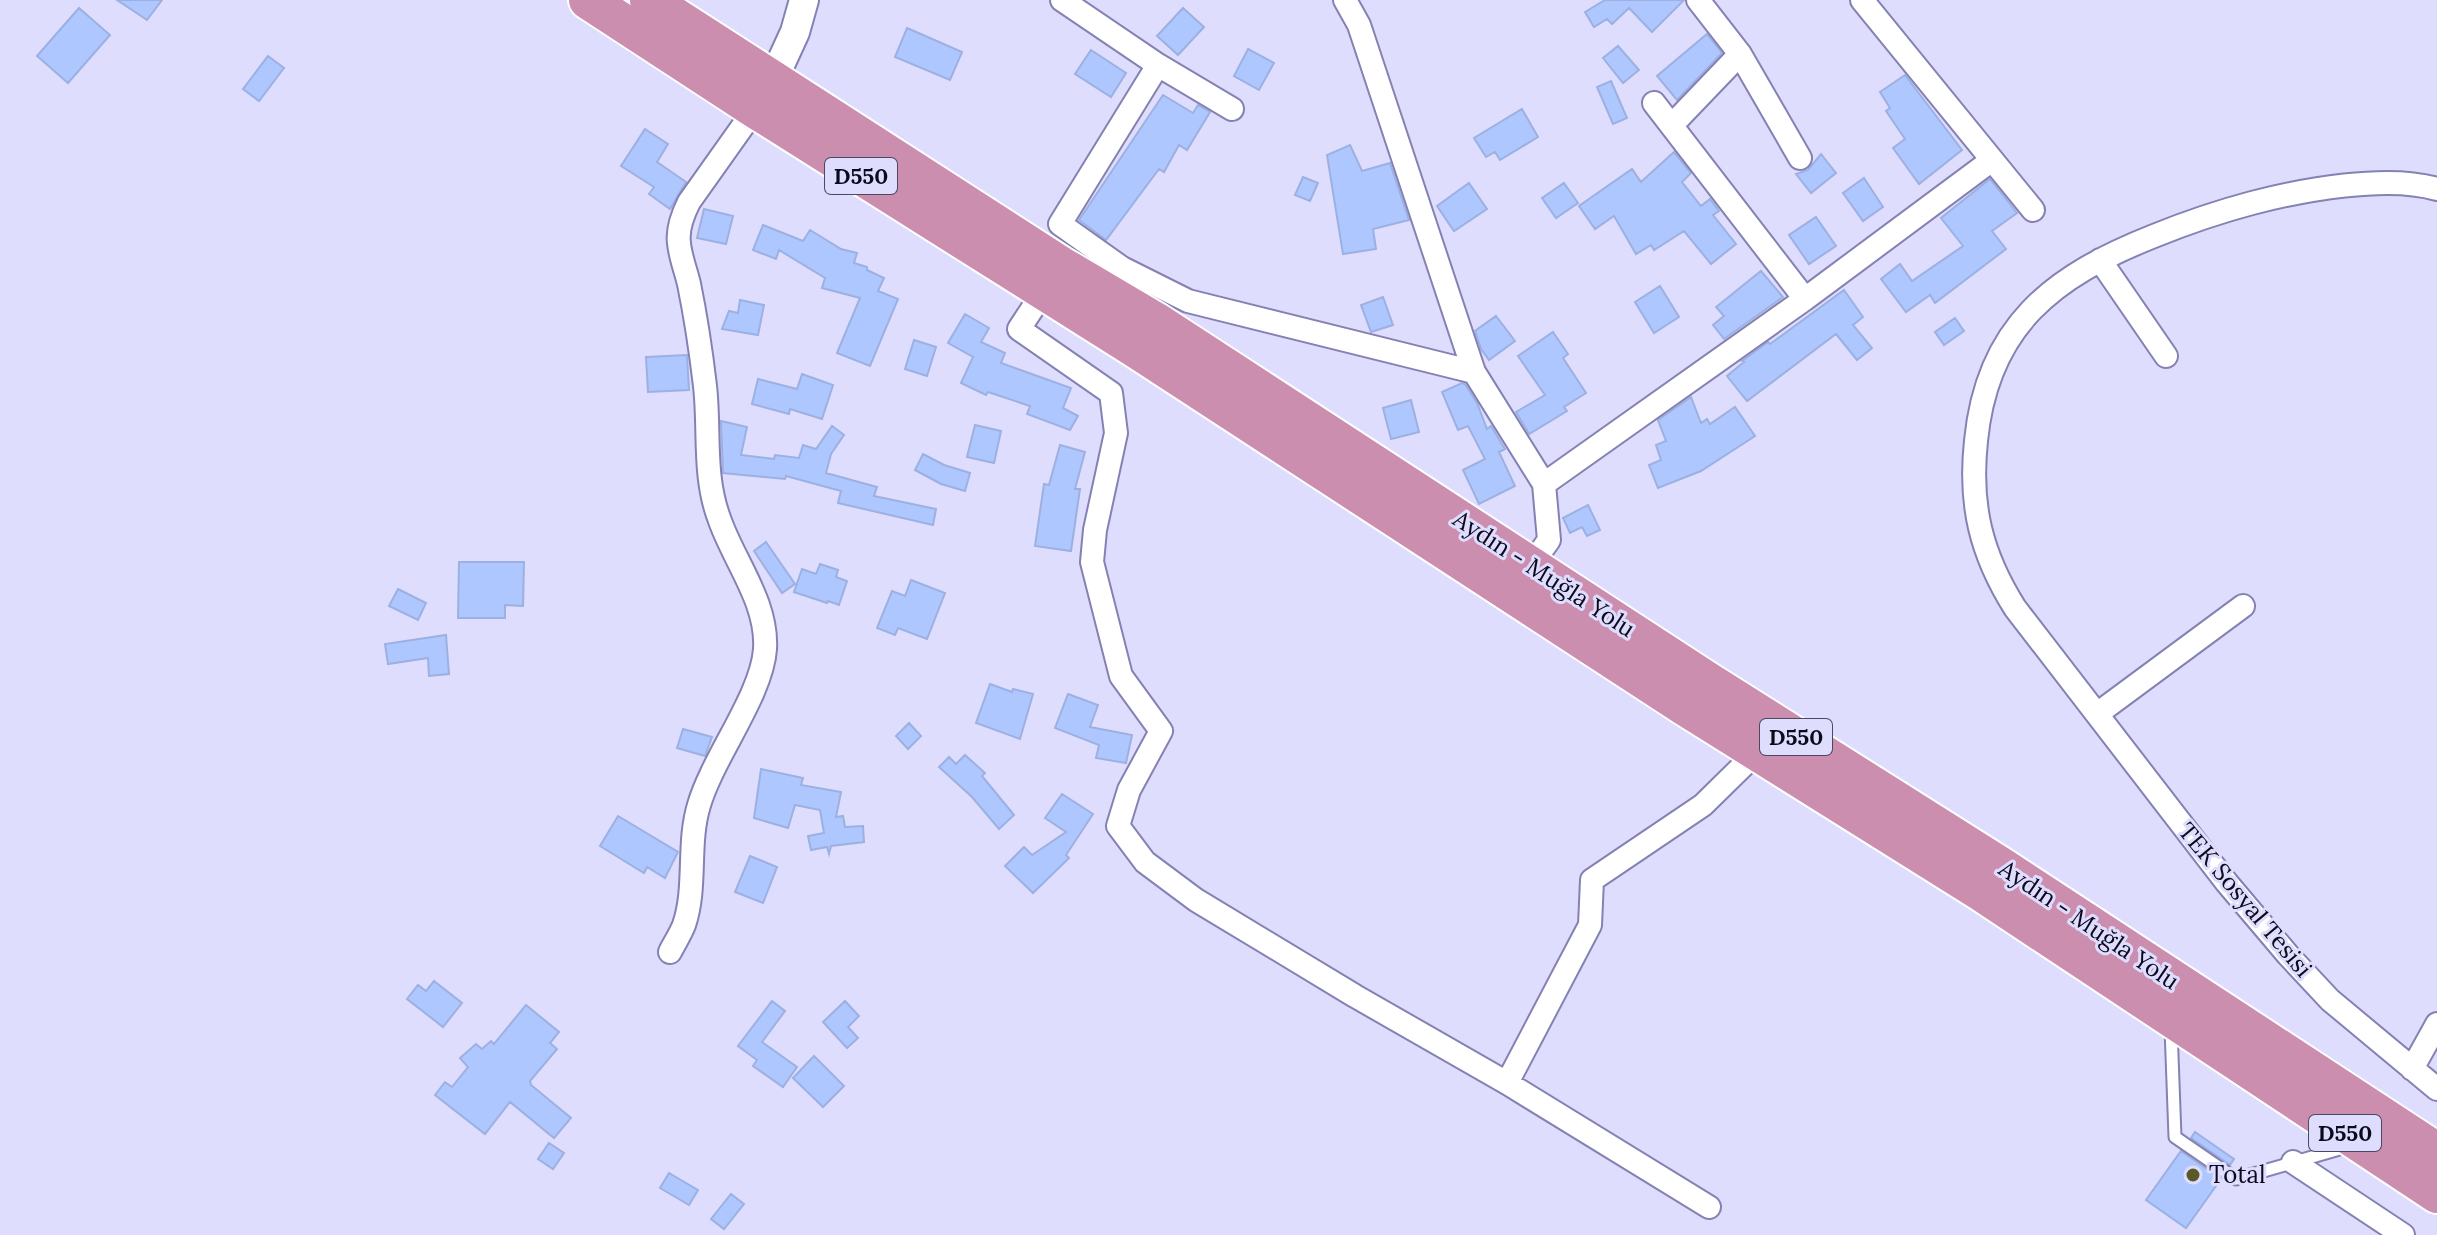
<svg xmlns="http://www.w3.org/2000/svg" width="2437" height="1235" font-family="Lora,serif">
  <rect width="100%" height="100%" fill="#deddfe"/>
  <!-- building -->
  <path fill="#afc7ff" stroke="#9cb0e1" stroke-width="2" d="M117,0H162L147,20Z
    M1605,0H1684L1652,32L1629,8L1612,24L1607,19L1594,27L1585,12Z
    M79,8L110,35L68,83L37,56Z
    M1183,8L1204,27L1178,55L1157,36Z
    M907,28L962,52L950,80L895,57Z
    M1707,34L1722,53L1677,100L1657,76Z
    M1618,46L1639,70L1623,83L1603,58Z
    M1248,49L1274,63L1259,90L1234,76Z
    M1091,50L1126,73L1111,97L1075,74Z
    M268,56L284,68L259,101L243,89Z
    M1905,75L1962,150L1919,184L1893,148L1905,139L1886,111L1890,108L1880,92Z
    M1611,81L1627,118L1613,124L1597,87Z
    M1163,95L1193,113L1198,105L1210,112L1187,150L1179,145L1164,172L1159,169L1106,240L1079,220Z
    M1522,109L1538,137L1500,160L1495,152L1486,157L1474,138Z
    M645,129L668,144L657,162L686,182L670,209L649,194L654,187L621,166Z
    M1350,145L1362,171L1390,163L1409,220L1373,229L1376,249L1343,254L1327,155Z
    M1674,152L1691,173L1682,182L1701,206L1710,199L1719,211L1713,215L1736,244L1711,264L1684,231L1654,250L1651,245L1636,254L1614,216L1595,229L1579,206L1632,169L1641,182Z
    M1821,154L1836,173L1811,193L1796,174L1808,170Z
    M1303,177L1318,183L1310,201L1295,195Z
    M1864,178L1883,207L1863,221L1843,193Z
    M1990,179L2017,213L1992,231L2006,249L1935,303L1930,295L1906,312L1881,279L1900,264L1912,281L1963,246L1941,218Z
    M1469,183L1487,209L1454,231L1437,206Z
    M1564,183L1578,203L1556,218L1542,198Z
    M704,209L733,216L726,244L697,238Z
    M1816,217L1836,246L1809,264L1789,235Z
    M763,225L803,241L810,230L841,249L857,253L854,263L867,267V270L884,278L878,291L898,299L870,366L837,353L860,298L822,288L825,278L779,250L776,259L753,250Z
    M1761,271L1783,297L1724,339L1713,325L1724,316L1716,307Z
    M1660,286L1679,317L1654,333L1635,302Z
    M1844,290L1863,317L1853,325L1872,348L1857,360L1836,334L1747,401L1727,376L1744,362L1742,361L1768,342L1770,344Z
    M1383,297L1393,325L1371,332L1361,305Z
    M740,300L764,305L758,335L722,329L729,311L738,313Z
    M965,314L989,328L981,342L1005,353L1001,363L1071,388L1063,408L1078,416L1070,430L1027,414L1030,406L988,392L986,395L961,383L973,357L948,343Z
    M1496,316L1515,341L1489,360L1481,349L1475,331Z
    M1955,318L1964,331L1944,345L1935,332Z
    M1553,332L1568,354L1563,358L1586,393L1564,407L1567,411L1529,434L1516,412L1545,395L1518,356Z
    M914,340L936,347L927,376L905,369Z
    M687,355L689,390L648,392L646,357Z
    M802,374L833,385L822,419L790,409L789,414L752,404L758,379L797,389Z
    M1462,383L1465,384L1477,403L1487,429L1491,426L1505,449L1499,452L1515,486L1479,504L1463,470L1485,459L1468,426L1458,430L1442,392Z
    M1691,397L1701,423L1707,419L1710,424L1735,407L1755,436L1701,471L1658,488L1649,465L1661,460L1656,445L1666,441L1658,420Z
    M1411,400L1419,432L1391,439L1383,408Z
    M721,421L747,427L741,455L774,459L775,455L799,458L803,445L816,449L832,426L844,435L831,454L826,473L877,487L874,496L936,509L933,525L838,503L841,491L786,476L785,479L723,473Z
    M975,425L1001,431L994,463L967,457Z
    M1060,445L1085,452L1075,489H1080L1071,551L1035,546L1044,484L1049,485Z
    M923,454L944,465L970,473L965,491L941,484L915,470Z
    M1588,505L1600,530L1587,536L1582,527L1570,533L1563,518Z
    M766,542L795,584L782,593L754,551Z
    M459,562H524L523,606L505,605V618H458Z
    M820,564L838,570L836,577L847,581L839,605L828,601L827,603L794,592L802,569L816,574Z
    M911,580L945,593L927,639L898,628L895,635L877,628L892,591L905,596Z
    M398,589L426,603L418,620L389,606Z
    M446,635L449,674L429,676L428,658L388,664L385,644Z
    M990,684L1012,692L1013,689L1033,694L1020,739L976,723Z
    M1068,694L1098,705L1090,727L1132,735L1126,763L1096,758L1099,745L1055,728Z
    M909,723L921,736L908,749L896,736Z
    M683,729L712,737L705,756L677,748Z
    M965,755L985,773L982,776L1014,815L999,829L972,797L939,767L949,757L956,764Z
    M761,769L803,778L801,785L841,792L836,817L843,816L845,827L863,826L864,842L831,846L829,854L827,847L811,850L808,836L824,833L820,810L795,805L788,828L754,818Z
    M1062,794L1093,814L1066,855L1069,858L1033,893L1005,866L1024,847L1032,855L1066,832L1045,818Z
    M618,816L678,852L665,878L647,867L644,873L600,846Z
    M750,856L777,867L763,903L735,892Z
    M434,981L462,1003L443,1027L407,999L418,985L426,991Z
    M772,1001L785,1011L762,1042L797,1067L783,1087L753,1066L757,1060L738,1046Z
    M845,1001L859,1016L848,1027L858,1038L847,1048L823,1022Z
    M526,1005L559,1032L550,1043L557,1049L530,1081L531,1085L571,1118L554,1138L510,1102L485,1134L435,1095L445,1082L452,1087L468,1067L460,1058L476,1044L482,1049L491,1041L494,1044Z
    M814,1056L844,1086L823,1107L793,1078Z
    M2195,1132L2234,1159L2230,1165L2191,1138Z
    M549,1143L564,1153L553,1169L538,1159Z
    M2181,1151L2221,1179L2186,1228L2146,1200Z
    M669,1173L698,1190L689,1205L660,1188Z
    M731,1194L744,1204L724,1229L711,1219Z"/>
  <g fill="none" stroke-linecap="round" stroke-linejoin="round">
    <!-- service casing -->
    <g stroke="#8481b3" stroke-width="15">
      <path id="service" d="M2171,1028L2175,1137L2236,1179L2350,1146"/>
    </g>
    <!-- minor casing -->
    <g stroke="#8481b3" stroke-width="26">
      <path id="minor" d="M1062,0L1158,65L1232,109
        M1345,0L1359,25L1474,372L1544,484
        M1698,0L1740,54L1800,158
        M1862,0L2033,210
        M1158,65L1060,224L1122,268L1188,301L1474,372
        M1654,103L1805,299
        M1672,125L1740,54
        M2437,189C2387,174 2302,190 2252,203C2218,212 2186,223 2154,236C2053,276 1987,326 1976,441C1969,505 1981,554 2015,608L2227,883L2288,955L2330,1000L2437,1089
        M2100,260L2166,356
        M1044,291L1019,329L1111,393L1116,433L1095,530L1092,562L1121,676L1161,731L1129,790L1118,826L1145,862L1196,900L1355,996L1507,1083L1709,1207
        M1531,565L1549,540L1544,484L1805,299L1992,160
        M2097,714L2243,606
        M670,952C674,944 680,935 684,925C697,887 687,844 699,805C713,757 762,695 765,649C768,602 733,560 719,518C703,475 710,430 705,386C701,352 696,318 689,284C686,271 680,256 679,243C677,229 683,214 689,202L755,109
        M2412,1069L2437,1024
        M1507,1083L1590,925L1592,880L1703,805L1757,752
        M2293,1162L2403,1235"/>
    </g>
    <!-- tertiary casing -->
    <g stroke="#8481b3" stroke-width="32">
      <path id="tertiary" d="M773,80L795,32L804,0"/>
    </g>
    <!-- trunk casing -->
    <g stroke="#fff" stroke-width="42">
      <path id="trunk" d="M588,0L755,109L1136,349L1684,706L1981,892L2437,1194
        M649,0L1060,265L1155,321L1709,682L1999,865L2437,1152"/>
    </g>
    <!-- service -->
    <use href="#service" stroke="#fff" stroke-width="11"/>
    <!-- minor -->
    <use href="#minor" stroke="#fff" stroke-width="22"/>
    <!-- tertiary -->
    <use href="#tertiary" stroke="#fff" stroke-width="28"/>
    <!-- trunk -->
    <use href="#trunk" stroke="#cc8eaf" stroke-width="38"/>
  </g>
  <!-- markers -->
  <circle fill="#5b5825" stroke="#deddfe" stroke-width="3" cx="2193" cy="1175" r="8"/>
  <g text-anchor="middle" stroke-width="6" stroke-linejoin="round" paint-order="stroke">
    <!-- shield labels -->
    <g fill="#deddfe" stroke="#4a495f" stroke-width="2">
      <rect x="825" y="158" width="72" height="36" rx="6"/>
      <rect x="1760" y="719" width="72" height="36" rx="6"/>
      <rect x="2309" y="1115" width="72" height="36" rx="6"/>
    </g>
    <g font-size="22" font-weight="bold" fill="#0b091b">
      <text x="861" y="184">D550</text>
      <text x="1796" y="745">D550</text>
      <text x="2345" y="1141">D550</text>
    </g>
    <!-- street labels -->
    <g font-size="24" fill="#0b091b" stroke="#deddfe">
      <text transform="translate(1544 574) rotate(33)" y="8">Aydın - Muğla Yolu</text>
      <text transform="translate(2245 900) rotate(50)" y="8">TEK Sosyal Tesisi</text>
      <text transform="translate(2089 925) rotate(34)" y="8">Aydın - Muğla Yolu</text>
    </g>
    <!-- poi labels -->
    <g font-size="24" fill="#0b091b" stroke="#deddfe" text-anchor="start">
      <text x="2209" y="1183">Total</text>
    </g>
  </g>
</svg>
